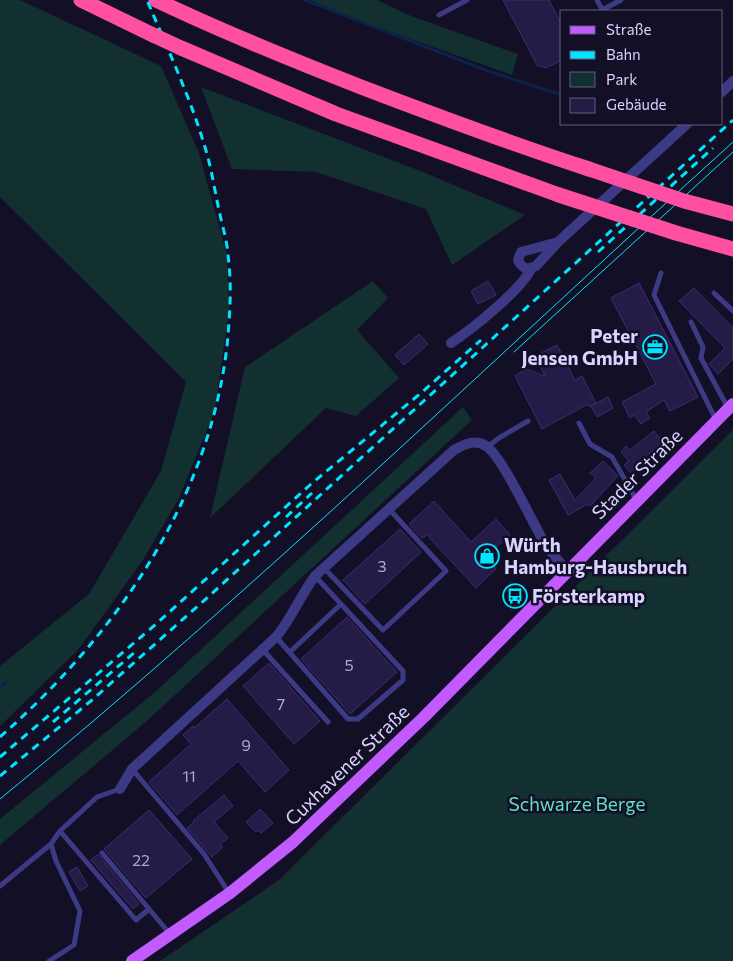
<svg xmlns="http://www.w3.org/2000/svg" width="733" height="961" font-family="Commissioner,sans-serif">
  <rect width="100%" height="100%" fill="#130f26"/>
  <!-- green -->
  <path fill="#12302f" d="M0,0H20L161,66L199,153L227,255L229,310L215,410L179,498L143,560L78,650L0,726V666L89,594L161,471L186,382L0,197Z
    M310,0H377L411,16L518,54L512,75L351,18Z
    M201,87L423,172L525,215L452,265L426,209L316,172L232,169Z
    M373,281L388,298L357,330L399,378L356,416L326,408L210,518L245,367Z
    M463,407L472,420L148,720L0,845V819L155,692Z
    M733,430V961H160L279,880Z"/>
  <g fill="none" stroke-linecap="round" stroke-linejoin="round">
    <!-- stream -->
    <path stroke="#0c2248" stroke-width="3" d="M305,0L488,71L562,95
      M0,687L6,682"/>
  </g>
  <!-- building -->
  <path fill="#241b47" stroke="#3b2d73" d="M503,0H549L562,25V60L546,68L537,65Z
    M488,281L496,295L478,304L471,291Z
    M639,283L698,397L670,411L664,400L646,412L650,418L641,424L634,415L630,418L622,402L656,384L611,298Z
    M694,288L733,328V359L718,374L709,364L725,348L679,301Z
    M419,334L428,344L404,365L395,355Z
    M557,345L575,380L582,376L596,403L589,407L588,404L542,429L515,376L526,369L545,376L535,356Z
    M608,397L613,408L597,417L591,406Z
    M654,431L663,442L644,458L647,461L633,475L624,465L629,461L621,452L626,446L630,450Z
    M603,461L618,476L590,506L588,504L568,515L549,480L560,474L575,500L596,478L590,473Z
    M434,501L471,542L496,519L510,535L485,557L496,569L476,588L427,535L422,538L409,524Z
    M400,529L421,552L365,604L343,580Z
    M347,617L397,672L350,714L301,659Z
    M269,663L320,721L294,744L243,686Z
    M227,699L289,770L265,792L238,761L177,815L149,782L191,744L183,735L193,726L194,728Z
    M224,795L233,806L214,822L228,838L220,844L223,847L212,857L187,828L194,822L193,821Z
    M260,809L273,823L261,833L258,830L256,832L246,822Z
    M149,810L192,859L146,898L104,849Z
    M98,854L139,904L133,909L91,860Z
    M77,867L88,886L80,891L69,872Z"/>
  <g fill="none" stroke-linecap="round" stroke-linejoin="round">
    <!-- service -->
    <path stroke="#3d3a85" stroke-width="5" d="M597,0L603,11
      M602,10L621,0
      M439,15L467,0
      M661,273L654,295L716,420
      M714,293L733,311
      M691,322L703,347L701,358L728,408
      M579,423L590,444L612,457L637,501
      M487,447L499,438L528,421
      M324,568L383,630L446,571L389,509
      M276,637L348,719H358L403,680V671L315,576
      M263,650L328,722
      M290,652L341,604
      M132,769L204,854L229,893
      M60,831L136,920L149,909L170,934
      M102,853L149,909
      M0,886L51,844L60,831L97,797L120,789
      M49,961L74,945L80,911L56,861L51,844"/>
    <!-- minor -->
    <path stroke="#3d3a85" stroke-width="10" d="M722,92L733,81
      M558,242L521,252L518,260L520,264L526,269L536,266L558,242L687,124
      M451,343C472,329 520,291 531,269
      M120,789L132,769L276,637C292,618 300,596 315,576L454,450C465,444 475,439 486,446C502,456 532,522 544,542C551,553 559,562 568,571"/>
    <!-- primary -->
    <path stroke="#c25bff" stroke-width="12" d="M132,961L230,893L293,842L424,717L733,404"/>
    <!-- motorway -->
    <path stroke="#ff4fa3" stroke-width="15" d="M81,0L153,35
      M156,0C223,32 292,60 361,87C437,116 512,144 589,169
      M181,48L336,114L559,195"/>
    <!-- tram -->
    <path stroke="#00e5ff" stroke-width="1" d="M514,352L733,152
      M0,799C254,591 490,362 733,142"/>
    <!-- rail -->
    <path stroke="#00e5ff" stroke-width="3" stroke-dasharray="8 6" stroke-linecap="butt" d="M598,252L713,148
      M286,517L312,493
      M53,722L135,652
      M0,737C115,636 209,501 227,346C230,315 232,285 228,255C227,240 222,225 219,210C215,192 212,172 207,154C192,101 168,50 147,0
      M0,757L155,625L311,484L421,393L481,340
      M0,776L92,700L208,597L733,120"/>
    <!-- motorway-bridge -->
    <path stroke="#ff4fa3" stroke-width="15" d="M153,35L181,48
      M589,169L684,201L733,214
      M559,195L676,233L733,249"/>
  </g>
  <!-- icons -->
  <defs>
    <g id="office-ring" transform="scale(1.25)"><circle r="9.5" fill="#130f26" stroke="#00e5ff" stroke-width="1.5"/><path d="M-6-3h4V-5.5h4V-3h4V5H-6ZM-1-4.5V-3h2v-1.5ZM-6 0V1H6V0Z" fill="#00e5ff"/></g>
    <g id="shop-ring" transform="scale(1.25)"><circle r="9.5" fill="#130f26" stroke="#00e5ff" stroke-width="1.5"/><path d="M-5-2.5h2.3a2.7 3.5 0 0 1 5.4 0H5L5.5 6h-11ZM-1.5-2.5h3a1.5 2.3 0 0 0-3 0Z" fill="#00e5ff"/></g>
    <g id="bus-ring" transform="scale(1.25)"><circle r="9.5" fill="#130f26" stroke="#00e5ff" stroke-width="1.5"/><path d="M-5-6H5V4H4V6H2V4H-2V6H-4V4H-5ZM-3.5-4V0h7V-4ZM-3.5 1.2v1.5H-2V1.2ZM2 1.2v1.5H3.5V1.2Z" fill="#00e5ff"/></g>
  </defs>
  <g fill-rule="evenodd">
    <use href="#office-ring" x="655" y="347"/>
    <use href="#shop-ring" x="487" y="556"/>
    <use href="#bus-ring" x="515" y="596"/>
  </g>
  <g text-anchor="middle" stroke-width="5" stroke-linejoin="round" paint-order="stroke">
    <!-- number labels -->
    <g font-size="16" fill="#aca6d1">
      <text x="382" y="572">3</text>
      <text x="349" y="671">5</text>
      <text x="281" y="710">7</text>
      <text x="246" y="751">9</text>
      <text x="189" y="782">11</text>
      <text x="141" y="866">22</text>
    </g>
    <!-- poi labels -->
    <g font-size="19" font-weight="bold" fill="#d9d4ff" stroke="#130f26" text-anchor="start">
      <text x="638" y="343" text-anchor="end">Peter<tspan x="638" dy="22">Jensen GmbH</tspan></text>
      <text x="504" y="552">Würth<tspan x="504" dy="22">Hamburg-Hausbruch</tspan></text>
      <text x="532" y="603">Försterkamp</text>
    </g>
    <!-- street labels -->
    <g font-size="19" fill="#d9d4ff" stroke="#130f26">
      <text transform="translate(637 474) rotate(-45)" y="7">Stader Straße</text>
      <text transform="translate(347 765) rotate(-44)" y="7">Cuxhavener Straße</text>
    </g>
    <!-- park labels -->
    <g font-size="19" fill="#5fe0c0" stroke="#130f26">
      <text x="577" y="811">Schwarze Berge</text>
    </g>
  </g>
  <!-- legend -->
  <rect x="560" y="10" width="162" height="115" fill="#130f26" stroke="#625e7d"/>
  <rect x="570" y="26" width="25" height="8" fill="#c25bff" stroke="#625e7d"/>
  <text x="606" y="35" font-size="15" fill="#d9d4ff">Straße</text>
  <rect x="570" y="51" width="25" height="8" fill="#00e5ff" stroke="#625e7d"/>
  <text x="606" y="60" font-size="15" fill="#d9d4ff">Bahn</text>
  <rect x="570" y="72" width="25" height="15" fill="#12302f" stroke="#625e7d"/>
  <text x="606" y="85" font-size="15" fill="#d9d4ff">Park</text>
  <rect x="570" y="98" width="25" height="15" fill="#241b47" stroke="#625e7d"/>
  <text x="606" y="110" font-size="15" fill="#d9d4ff">Gebäude</text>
</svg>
